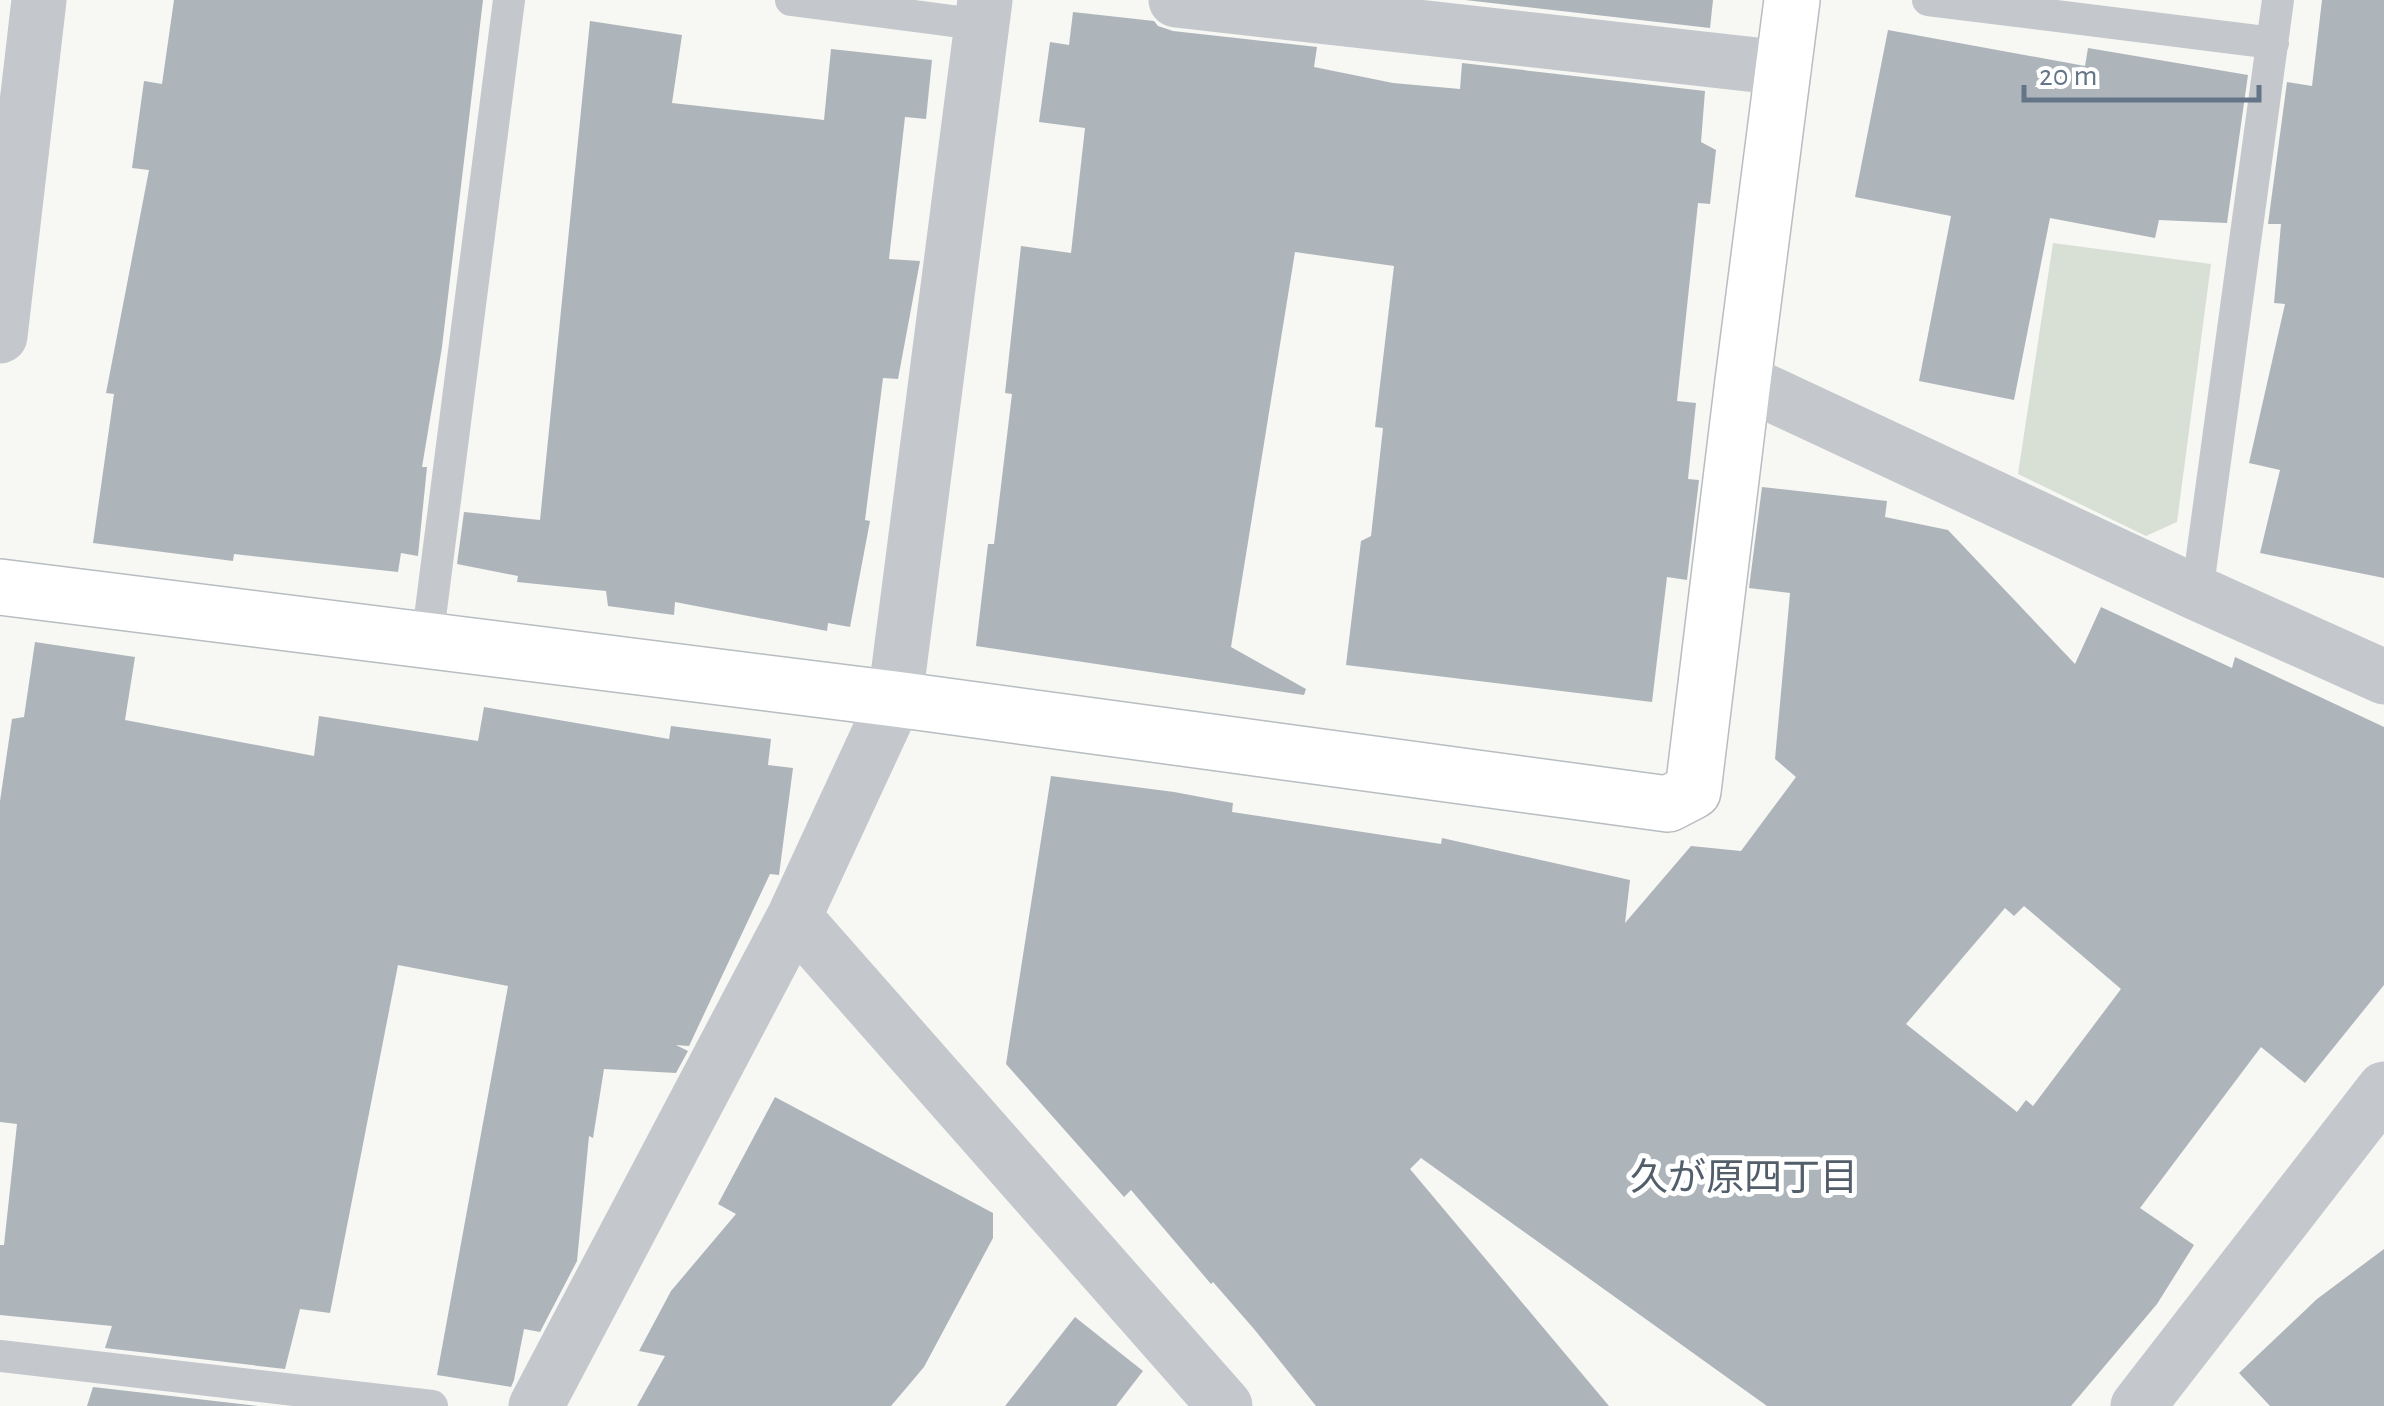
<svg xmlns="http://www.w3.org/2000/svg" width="2384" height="1406" font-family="'Alegreya Sans','Noto Sans JP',sans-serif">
  <rect width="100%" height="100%" fill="#f7f7f4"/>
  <!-- green -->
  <path fill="#d8dfd5" d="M2053,243L2211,264L2177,522L2146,536L2018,474Z"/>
  <!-- building -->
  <path fill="#adb5bb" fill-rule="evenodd" d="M174,0H483L442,347L422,467H427L418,556L401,553L398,572L234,554L233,561L93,543L114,394L106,393L149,170L132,168L144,81L162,84Z
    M1465,0H1713L1710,28Z
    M2322,0H2384V578L2260,553L2280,470L2249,463L2285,304L2274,303L2281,224H2268L2287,82L2312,86Z
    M1073,12L1154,21L1158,26L1173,31L1317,47L1314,67L1393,83L1460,89L1462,63L1705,91L1701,142L1716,150L1710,204L1698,203L1677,401L1696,403L1688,479L1699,480L1687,580L1667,577L1652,702L1346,665L1361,541L1371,536L1383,428L1375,427L1394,266L1295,252L1231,647L1306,689L1304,695L976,646L988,544H994L1012,394L1005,393L1021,246L1071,253L1085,128L1039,122L1050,42L1069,45Z
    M590,21L682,35L672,103L824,120L831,49L932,60L926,119L905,117L889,259L920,261L898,379L883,378L865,520L870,521L850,627L828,623L827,631L675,602L674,615L608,606L606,591L517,582L518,576L457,564L464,512L540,520Z
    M1888,30L2085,66L2088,48L2248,75L2227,223L2159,220L2155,238L2050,218L2014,400L1919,381L1951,216L1855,197Z
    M1762,487L1887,501L1885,517L1948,530L2075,664L2101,607L2232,668L2235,657L2384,727V985L2305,1083L2261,1047L2140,1208L2194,1245L2157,1304L2071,1406H1767L1421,1158L1410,1169L1609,1406H1316L1254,1329L1213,1282L1211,1284L1131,1190L1124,1197L1006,1064L1051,776L1174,792L1233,803L1232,812L1441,844L1442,838L1630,880L1625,923L1691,846L1741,851L1796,777L1775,759L1790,593L1749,588ZM2024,906L2121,989L2033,1106L2026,1100L2017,1112L1906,1024L2005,908L2014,916Z
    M35,642L135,657L125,720L314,756L319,716L478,741L484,707L669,739L671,726L771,739L768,765L793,768L779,875L770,874L689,1046L676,1045L688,1051L676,1073L604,1069L593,1138L589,1136L577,1261L540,1332L524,1329L514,1380L511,1387L437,1375L508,986L398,965L330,1313L300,1309L285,1369L105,1348L112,1326L0,1315V1245H4L17,1124L0,1122V801L12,719L24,717Z
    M775,1097L993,1213V1238L924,1367L891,1406H637L665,1356L639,1351L671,1291L736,1214L718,1204Z
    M2384,1249V1406H2270L2239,1373L2317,1299Z
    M1075,1317L1143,1371L1116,1406H1005Z
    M93,1387L258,1406H87Z"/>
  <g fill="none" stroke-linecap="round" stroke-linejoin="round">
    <!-- secondary casing -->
    <g stroke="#b8bdc2" stroke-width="58">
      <path id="secondary" d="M0,587L895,699L1668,804L1693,791L1743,381L1792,0"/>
    </g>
    <!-- lane -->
    <path stroke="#c4c8cc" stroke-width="32" d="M791,0L983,25
      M1928,0L2273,43
      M2197,593L2278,0
      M427,641L509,0
      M0,1356L432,1406"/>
    <!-- street -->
    <path stroke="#c4c8cc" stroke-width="55" d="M1176,0L1784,68
      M0,336L39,0
      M1743,381L2197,593L2384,677
      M794,917L1225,1406
      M536,1406L794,917L895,699L985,0
      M2138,1406L2384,1089"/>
    <!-- secondary -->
    <use href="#secondary" stroke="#fff" stroke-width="55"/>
  </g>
  <g text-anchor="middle" stroke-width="10" stroke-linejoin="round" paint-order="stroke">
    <!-- neighbourhood labels -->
    <g font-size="38" fill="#535e6b" stroke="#fff">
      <text x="1744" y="1190">久が原四丁目</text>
    </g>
  </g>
  <!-- scale -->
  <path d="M2024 85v15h235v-15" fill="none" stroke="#647587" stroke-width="5"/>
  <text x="2039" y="85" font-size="30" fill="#647587" stroke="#ffffff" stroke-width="8" paint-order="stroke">20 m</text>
</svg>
